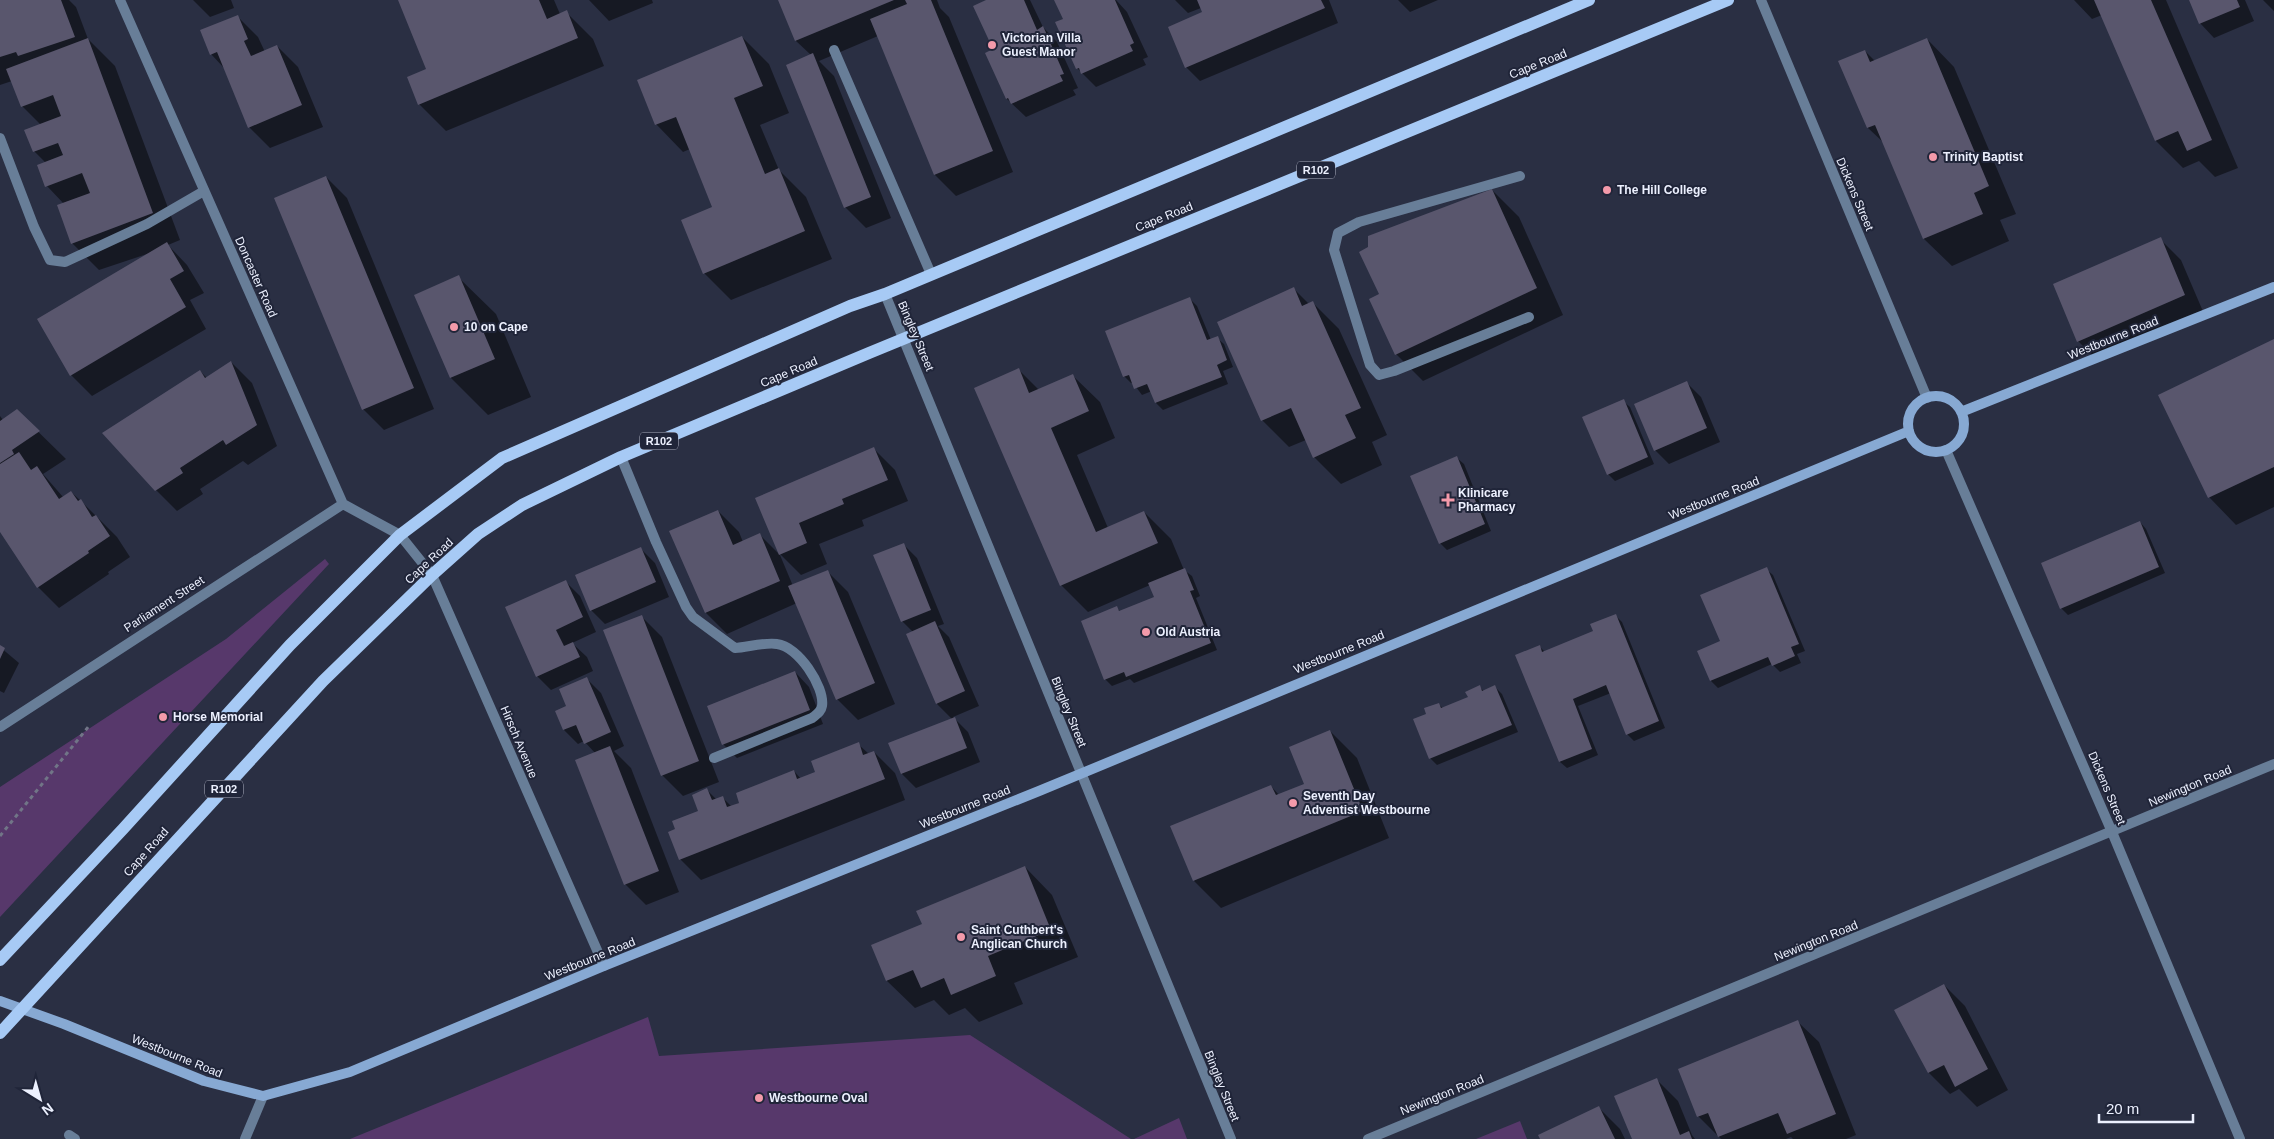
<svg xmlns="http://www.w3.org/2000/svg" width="2274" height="1139" font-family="Arial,sans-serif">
  <rect width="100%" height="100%" fill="#2a2f43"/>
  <!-- green -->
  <path fill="#57386b" d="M325,559L329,564L0,917V787L226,639Z
    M648,1017L659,1056L970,1035L1131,1139H350Z
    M1179,1118L1187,1139H1134Z
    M1520,1121L1527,1139H1476Z"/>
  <!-- shadow -->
  <path fill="#0007" d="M0,0H69L76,7L88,39L115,66L180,240L168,245L187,265L204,293L190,300L206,329L92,396L71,375L153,252L99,270L72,243L64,204L47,186L46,163L34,151L41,125L22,106L12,81L0,85Z
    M193,0H231L234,8L210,17Z
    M399,0H554L560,14L566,12L593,39L604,66L446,131L419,104L428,69Z
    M589,0H652L653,3L609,21Z
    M779,0H937L940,8L949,17L1013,172L956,196L935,175L878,36L819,61L834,76L891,218L866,228L845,207L811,55L796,41Z
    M989,0H1030L1031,2L1043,27L1057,42L1078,88L1073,90L1076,95L1026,117L1007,99L994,50Z
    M1056,0H1116L1127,12L1148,57L1143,59L1146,65L1096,87L1077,68L1065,20Z
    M1175,0H1329L1338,23L1200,81L1186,67L1204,13L1201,8L1188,13Z
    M1398,0H1438L1410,12Z
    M2074,0H2166L2238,168L2215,177L2199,161L2183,168L2156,141L2102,15L2092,19Z
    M2191,0H2245L2254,21L2214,38L2200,23Z
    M2263,0H2274V11Z
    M237,16L258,37L265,52L277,46L298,67L323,127L270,148L249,127L224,68L211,54Z
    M742,37L769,64L789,113L760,125L779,170L806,197L832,259L731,300L704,273L714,207L690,149L683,152L656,124Z
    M1927,39L1954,67L2016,214L2000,220L2009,241L1952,266L1924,239L1885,144L1868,128L1865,51L1875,61Z
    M326,177L347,198L434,409L384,430L363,409Z
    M1492,190L1519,217L1563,315L1423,381L1396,354L1380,295Z
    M2160,239L2181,260L2205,316L2099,362L2078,341Z
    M458,277L496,314L531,397L488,415L451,378L415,295Z
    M1293,288L1309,304L1312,302L1339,329L1387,435L1372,442L1382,465L1341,484L1314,457L1306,440L1289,447L1262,420Z
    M1190,299L1197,306L1211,340L1217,338L1224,344L1233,367L1223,371L1228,384L1163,410L1156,403L1152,391L1142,395L1133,383H1131L1124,376Z
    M2274,340V507L2236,525L2209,497L2160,395Z
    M231,362L252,383L277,446L248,465L243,461L200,489L203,494L177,511L156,490L200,371L207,378Z
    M1019,370L1039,390L1072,375L1100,402L1115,438L1077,455L1108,528L1144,512L1171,539L1184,570L1192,576L1200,596L1196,598L1217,650L1134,683L1130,679L1112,686L1105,679L1116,608L1121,612L1156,598L1150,585L1088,612L1061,585Z
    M1687,383L1701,397L1720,442L1669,464L1655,450Z
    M1623,401L1630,407L1654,464L1615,481L1608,474Z
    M17,411L66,459L43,474L63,497L71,492L81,501L117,537L130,557L108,572L109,574L59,608L38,587L0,530V416L3,420Z
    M874,449L895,470L908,501L862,520L864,526L819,544L827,564L801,575L780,554L757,499Z
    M1457,458L1464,464L1491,531L1447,550L1440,543Z
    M718,511L739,532L743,542L759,534L780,555L793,586L827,571L848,592L895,704L858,720L837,699L797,603L727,634L706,613L671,532Z
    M2140,522L2146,529L2165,573L2068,615L2061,608Z
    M903,544L917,558L944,624L938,626L949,637L979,706L953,717L968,732L980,762L916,788L902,774L890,744L952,719L937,704L907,635L913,632L902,621Z
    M641,549L655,563L669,597L605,624L591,610Z
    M1766,569L1773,575L1805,651L1797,654L1801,663L1780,672L1772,664L1718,688L1711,681L1699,651L1721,642Z
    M566,582L580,596L596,632L572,643L587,657L593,671L551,690L537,676Z
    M641,616L662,637L719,782L683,796L662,775Z
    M1616,616L1622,622L1665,728L1634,741L1627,734L1611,693L1578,706L1598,755L1567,768L1560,762L1539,646L1545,652L1594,632Z
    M0,647L19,663L4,693L0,691Z
    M795,672L809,687L823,724L737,758L723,744Z
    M587,679L601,693L624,746L614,751L631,768L679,892L646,905L625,884L595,753L584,741L578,744L564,730Z
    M1479,687L1484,691L1495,687L1502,694L1518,732L1437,765L1430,758L1428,714L1438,704L1443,708L1469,698Z
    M1330,731L1357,758L1389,838L1221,908L1194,881L1271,786L1279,795L1306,784Z
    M858,744L869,754L874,752L895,773L905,800L701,880L680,859L707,790L717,800L722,797L732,807L794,771L801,779L817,772Z
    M1025,867L1052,895L1078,957L1014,983L1023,1004L979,1022L965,1008L949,1015L934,1000L915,1008L887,981L872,946L923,925Z
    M1944,985L1965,1006L2008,1090L1977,1107L1959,1089L1950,1094L1929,1073Z
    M1798,1022L1819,1042L1856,1135L1846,1139H1793L1791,1137L1786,1139H1721L1698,1116Z
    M1657,1080L1678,1101L1692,1135L1695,1139H1633Z
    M1599,1108L1620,1129L1625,1139H1541Z"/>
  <!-- building -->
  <path fill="#59566d" d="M0,0H61L75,37L18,56L16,52L0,57Z
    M398,0H539L547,19L567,10L578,38L418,105L407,77L426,69Z
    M778,0H894L795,41Z
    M905,0H931L993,151L934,175L870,19L907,4Z
    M986,0H1024L1037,30L1043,26L1064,74L1060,75L1063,81L1011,104L1008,98L1006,99L985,53L993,49L973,6Z
    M1054,0H1115L1134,43L1130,45L1133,51L1081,74L1079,68L1076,69L1055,22L1063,19Z
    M1197,0H1321L1325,8L1185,68L1168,27L1202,12Z
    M2094,0H2151L2212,140L2187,151L2178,131L2155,141Z
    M2189,0H2237L2240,7L2199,24Z
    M238,15L248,39L244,41L251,56L277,45L302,105L248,128L217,52L210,55L200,30Z
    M742,36L763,86L734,98L765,174L779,168L805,231L703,274L681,220L712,207L676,117L655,125L637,80Z
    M88,38L153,213L71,244L57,205L90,193L82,173L45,187L37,165L63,155L58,143L33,152L24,130L61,116L53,95L21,107L6,69Z
    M1927,38L1989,186L1974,193L1983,214L1923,239L1875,125L1867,128L1838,61L1865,50L1870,62Z
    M813,53L871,197L844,208L786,65Z
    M326,176L414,388L362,410L274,198Z
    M1492,189L1537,288L1395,355L1369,299L1379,294L1359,252L1368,247V236Z
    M2161,237L2185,295L2077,342L2053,284Z
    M167,242L184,271L170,279L186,307L70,376L37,319Z
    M459,275L495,359L450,378L414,295Z
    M1294,287L1302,306L1313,301L1361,408L1345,415L1356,438L1313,458L1291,408L1261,421L1217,322Z
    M1190,297L1207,340L1218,336L1227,360L1217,365L1222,377L1155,403L1147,384L1134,389L1129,375L1123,377L1105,331Z
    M2274,339V467L2208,498L2158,395Z
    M231,361L257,425L226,445L223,440L180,468L183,473L155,491L102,433L200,370L205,378Z
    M1019,368L1029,393L1073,374L1089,411L1051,428L1096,532L1144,511L1158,543L1060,586L974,388Z
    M1687,381L1707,428L1654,451L1634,404Z
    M1624,399L1648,457L1607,475L1582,417Z
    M17,409L40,431L12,450L14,454L0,463V421Z
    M874,447L888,480L842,499L844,504L799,523L807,543L779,555L755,498Z
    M19,452L31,470L37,466L59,499L71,491L78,501L81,499L92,517L96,515L110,536L88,551L89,553L37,588L0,532V464Z
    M1457,456L1485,524L1439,544L1410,476Z
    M718,510L733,545L760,533L780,581L705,613L669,531Z
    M2140,521L2159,567L2060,609L2041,563Z
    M904,543L931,610L901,622L873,555Z
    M641,547L656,582L590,611L575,575Z
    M1767,567L1799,644L1791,647L1795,656L1772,666L1768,657L1710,681L1697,651L1720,641L1700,595Z
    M1185,568L1194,590L1190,591L1211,643L1126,677L1124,672L1104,680L1081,621L1117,606L1119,611L1154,597L1148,583Z
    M828,570L875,683L836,700L788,586Z
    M566,580L583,617L556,630L564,646L573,642L580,657L536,677L505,607Z
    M1616,614L1659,721L1626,735L1606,685L1573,699L1592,749L1559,762L1515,655L1540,645L1542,652L1593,631L1590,624Z
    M642,615L699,761L661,776L603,630Z
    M935,621L965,691L936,704L906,634Z
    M0,645L5,648L0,659Z
    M795,671L810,710L722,745L707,706Z
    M587,677L611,732L584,744L576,725L563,730L555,711L566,706L559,689Z
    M1480,685L1482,691L1495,685L1512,725L1429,759L1413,719L1426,714L1424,708L1439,703L1441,708L1468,697L1465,692Z
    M955,717L967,748L901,774L888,743Z
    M1330,730L1363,811L1193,881L1170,826L1271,785L1276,795L1304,784L1289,747Z
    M859,742L863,755L874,751L885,779L679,860L668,832L675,829L672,821L698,811L692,795L707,788L712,800L723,796L727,807L739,803L736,793L794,770L797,779L815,772L811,761Z
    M610,746L659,871L624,885L575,760Z
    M1025,866L1051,930L988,956L996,976L951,995L944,978L921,988L913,970L886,981L871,945L922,924L916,911Z
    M1944,984L1988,1069L1955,1087L1944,1065L1928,1073L1894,1010Z
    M1798,1020L1836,1114L1787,1134L1778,1113L1718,1137L1708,1113L1697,1117L1678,1069Z
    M1657,1078L1680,1135L1689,1131L1692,1139H1632L1614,1096Z
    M1599,1106L1615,1139H1540L1538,1135Z"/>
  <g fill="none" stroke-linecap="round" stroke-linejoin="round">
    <!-- path -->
    <path stroke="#717587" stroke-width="3" stroke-dasharray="4 4" stroke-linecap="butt" d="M0,836L89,726"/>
    <!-- lane -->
    <path stroke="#687e98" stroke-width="10" d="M834,50L931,274
      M0,138L34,227L50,260L65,262L147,224L204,191
      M1520,176L1359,222L1338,233L1334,250L1370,365L1379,375L1394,371L1529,317
      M621,457L656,542L686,607L693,617L735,648C748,647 765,642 777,644C798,646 825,687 822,706C821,712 817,714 812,718L714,758
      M69,1135L75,1139"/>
    <!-- street -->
    <path stroke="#687e98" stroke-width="10" d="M120,0L343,504L400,535L432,575L604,966
      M1761,0L1927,398
      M885,294L1231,1139
      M1946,450L2112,832L2240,1139
      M0,727L343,504
      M245,1139L263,1096
      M1368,1139L2274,764"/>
    <!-- secondary -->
    <path stroke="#87a9d3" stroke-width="10" d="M1908 424a28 28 0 1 1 56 0a28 28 0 1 1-56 0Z
      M1961,412L2274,287
      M0,1001L64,1024L204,1081L263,1096L350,1072L604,966L1039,791L1909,431"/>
    <!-- primary -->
    <path stroke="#a7caf5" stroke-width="12" d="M0,960L123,829L290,645L400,535L502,458L850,306L885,294L1589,0
      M0,1033L323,681L432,575L478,534L522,505L621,457L869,353L1728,0"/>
  </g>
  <!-- markers -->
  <g fill="#f39aaa" stroke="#202539" stroke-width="2">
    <circle cx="992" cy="45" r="5"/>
    <circle cx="1933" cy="157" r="5"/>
    <circle cx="1607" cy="190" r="5"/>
    <circle cx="454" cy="327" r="5"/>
    <path d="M1445.5 492.5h5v5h5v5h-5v5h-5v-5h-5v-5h5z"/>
    <circle cx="1146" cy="632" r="5"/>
    <circle cx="163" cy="717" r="5"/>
    <circle cx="1293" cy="803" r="5"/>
    <circle cx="961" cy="937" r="5"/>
    <circle cx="759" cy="1098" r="5"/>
  </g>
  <g text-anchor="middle" stroke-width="4" stroke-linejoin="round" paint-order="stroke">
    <!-- shield labels -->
    <g fill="#202539" stroke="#afb3c3" stroke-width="1">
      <rect x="1297" y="161.5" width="38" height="17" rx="4"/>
      <rect x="640" y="432.5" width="38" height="17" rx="4"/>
      <rect x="205" y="780.5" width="38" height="17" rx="4"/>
    </g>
    <g font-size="11" font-weight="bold" fill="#ecf0fe">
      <text x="1316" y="174">R102</text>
      <text x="659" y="445">R102</text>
      <text x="224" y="793">R102</text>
    </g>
    <!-- poi labels -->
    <g font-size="12" font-weight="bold" fill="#ecf0fe" stroke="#202539" text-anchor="start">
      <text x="1002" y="42">Victorian Villa<tspan x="1002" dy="14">Guest Manor</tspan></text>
      <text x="1943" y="161">Trinity Baptist</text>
      <text x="1617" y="194">The Hill College</text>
      <text x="464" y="331">10 on Cape</text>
      <text x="1458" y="497">Klinicare<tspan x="1458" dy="14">Pharmacy</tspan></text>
      <text x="1156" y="636">Old Austria</text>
      <text x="173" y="721">Horse Memorial</text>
      <text x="1303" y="800">Seventh Day<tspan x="1303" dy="14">Adventist Westbourne</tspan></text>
      <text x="971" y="934">Saint Cuthbert's<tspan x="971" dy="14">Anglican Church</tspan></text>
      <text x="769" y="1102">Westbourne Oval</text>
    </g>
    <!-- street labels -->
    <g font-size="12" fill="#ecf0fe" stroke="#202539">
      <text transform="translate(1538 64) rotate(-22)" y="4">Cape Road</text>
      <text transform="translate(1855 194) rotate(67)" y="4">Dickens Street</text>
      <text transform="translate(1164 217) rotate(-22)" y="4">Cape Road</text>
      <text transform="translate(256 277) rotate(66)" y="4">Doncaster Road</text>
      <text transform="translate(916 336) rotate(67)" y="4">Bingley Street</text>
      <text transform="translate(2113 338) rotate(-22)" y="4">Westbourne Road</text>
      <text transform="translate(789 372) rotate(-23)" y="4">Cape Road</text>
      <text transform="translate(1714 498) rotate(-22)" y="4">Westbourne Road</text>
      <text transform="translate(429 561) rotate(-43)" y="4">Cape Road</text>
      <text transform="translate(164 604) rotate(-33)" y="4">Parliament Street</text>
      <text transform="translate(1339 652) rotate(-22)" y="4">Westbourne Road</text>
      <text transform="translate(1069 712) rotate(68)" y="4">Bingley Street</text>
      <text transform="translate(519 742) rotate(67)" y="4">Hirsch Avenue</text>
      <text transform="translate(2190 786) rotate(-23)" y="4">Newington Road</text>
      <text transform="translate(2107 788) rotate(67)" y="4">Dickens Street</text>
      <text transform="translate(965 807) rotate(-22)" y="4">Westbourne Road</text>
      <text transform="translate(146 852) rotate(-48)" y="4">Cape Road</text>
      <text transform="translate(1816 941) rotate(-22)" y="4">Newington Road</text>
      <text transform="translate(590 959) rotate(-22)" y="4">Westbourne Road</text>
      <text transform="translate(177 1056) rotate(22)" y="4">Westbourne Road</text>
      <text transform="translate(1222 1086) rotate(68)" y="4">Bingley Street</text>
      <text transform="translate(1442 1095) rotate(-22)" y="4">Newington Road</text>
    </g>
  </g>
  <!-- north arrow -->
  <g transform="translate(40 1099) rotate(143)" stroke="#202539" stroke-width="4" paint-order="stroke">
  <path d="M0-4L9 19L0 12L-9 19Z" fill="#ecf0fe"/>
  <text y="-8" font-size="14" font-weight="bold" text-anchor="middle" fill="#ecf0fe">N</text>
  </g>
  <!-- scale -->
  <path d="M2099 1114v8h94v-8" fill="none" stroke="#ecf0fe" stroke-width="2.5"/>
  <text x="2106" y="1114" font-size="15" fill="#ecf0fe" stroke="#202539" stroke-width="4" paint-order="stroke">20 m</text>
</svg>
